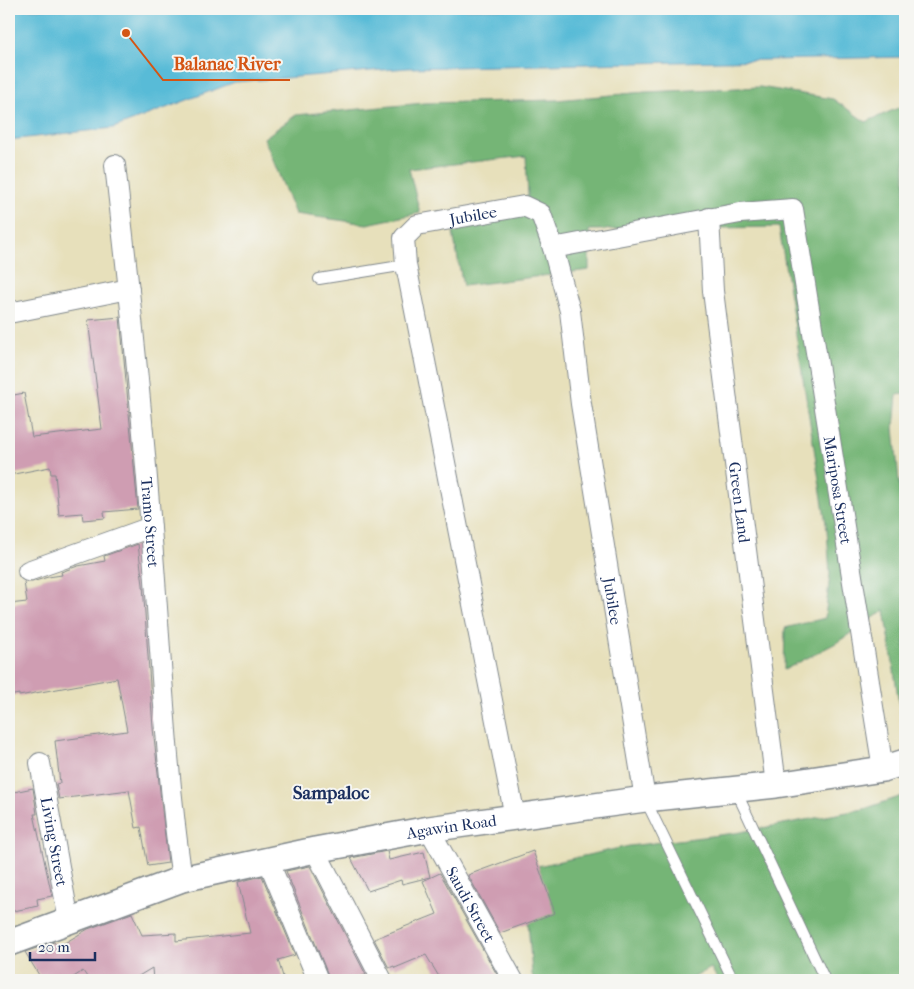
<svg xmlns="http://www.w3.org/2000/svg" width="914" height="989" font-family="'IM FELL French Canon',serif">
  <rect width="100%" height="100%" fill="#f6f6f2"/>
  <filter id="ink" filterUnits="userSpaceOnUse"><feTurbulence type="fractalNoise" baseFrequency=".02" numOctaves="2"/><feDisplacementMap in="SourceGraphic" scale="10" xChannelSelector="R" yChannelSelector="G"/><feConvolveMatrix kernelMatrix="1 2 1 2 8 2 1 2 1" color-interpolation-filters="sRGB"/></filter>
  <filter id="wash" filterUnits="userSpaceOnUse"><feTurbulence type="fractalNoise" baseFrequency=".0096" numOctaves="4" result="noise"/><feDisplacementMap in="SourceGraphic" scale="20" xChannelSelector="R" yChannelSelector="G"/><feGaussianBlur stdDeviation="1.12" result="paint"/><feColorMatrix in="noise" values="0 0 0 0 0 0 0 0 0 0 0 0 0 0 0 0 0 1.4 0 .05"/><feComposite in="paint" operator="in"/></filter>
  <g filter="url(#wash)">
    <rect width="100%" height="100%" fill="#e7e0bb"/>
    <!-- forest -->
    <path fill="#75b576" stroke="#48726a" d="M760,87L833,99L866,122L905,105V394L897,395L894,428L905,545V744L885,610L836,643L784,670L785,628L825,618L830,574L827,530L779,227L589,230V270L463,286L453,233L528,196L526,156L409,169L420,213L367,224L295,214L264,138L296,115L424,103L556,100L645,92Z
      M905,795V980H718L711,968L689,980H534L532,974L524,869L629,846L735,833L864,809Z"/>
    <!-- water -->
    <path fill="#58bbd7" stroke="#3a759a" d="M9,9H905V57L408,68L235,82L113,128L9,140Z"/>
    <g id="blocks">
      <!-- building -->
      <path fill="#cf9db2" d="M120,317L138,509L104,512L105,518L83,520L82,513L59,515L55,474H51L50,467L9,475V396L24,393L32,437L102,429L88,320Z
        M138,544L143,585L153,728L168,863L148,866L141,827L136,828L129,790L59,799L56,784L60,783L55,741L127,731L117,678L19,696V694L9,696V604L27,602L24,582H32L48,577L62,575L61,572L78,566L105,561L104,556Z
        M33,788L37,814H34L52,896L37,899L38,906L9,912V793Z
        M387,851L389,860L424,852L430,877L402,884L401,880L368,891L351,858Z
        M533,851L555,913L500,933L468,875Z
        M310,866L346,936L366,975L346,980H330L286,871Z
        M440,873L500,980H441L426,955L395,968L394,966L389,968L374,939L437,914L423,881Z
        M262,876L295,955L278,960L284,980H153L152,968L132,980H89L83,971L69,980H42L25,952L54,942L58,947L88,929L132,913L142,935L176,933V941L250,933L238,882Z"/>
    </g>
  </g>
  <g filter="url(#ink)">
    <use href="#blocks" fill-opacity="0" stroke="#81888c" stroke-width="1"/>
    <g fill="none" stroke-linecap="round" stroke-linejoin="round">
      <!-- service casing -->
      <g stroke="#81888c" stroke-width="12">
        <path id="service" d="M319,279L406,265
          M735,789L825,980
          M645,799L733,980"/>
      </g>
      <!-- minor casing -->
      <g stroke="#81888c" stroke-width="22">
        <g id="minor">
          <path id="s1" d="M115,165C129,286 142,408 151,529C161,646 165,763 182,879"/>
          <path id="s2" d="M709,218L713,291L776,785"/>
          <path id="s3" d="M553,248L740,213L793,209L883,769"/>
          <path d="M9,313L129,289"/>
          <path d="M28,571L151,527"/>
          <path id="s4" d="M40,763L69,921"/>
          <path id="s5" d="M515,817L406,265L404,238L417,225L524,206L541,214L553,248L570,311L581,404L645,799"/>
          <path id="s6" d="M429,829L513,980"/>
          <path d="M315,850L382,980"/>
          <path d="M268,860L318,980"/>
        </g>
      </g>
      <!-- tertiary casing -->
      <g stroke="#81888c" stroke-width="28">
        <g id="tertiary">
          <path id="s7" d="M9,943L182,879L315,850L429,829L645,799L776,785L883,769L905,762"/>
        </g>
      </g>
      <!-- service -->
      <use href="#service" stroke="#fff" stroke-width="10"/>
      <!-- minor -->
      <use href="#minor" stroke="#fff" stroke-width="20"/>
      <!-- tertiary -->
      <use href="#tertiary" stroke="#fff" stroke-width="25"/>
    </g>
  </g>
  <g text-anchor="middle" stroke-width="4" stroke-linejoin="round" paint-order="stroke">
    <!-- street labels -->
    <g font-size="16" fill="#1b2f5e" stroke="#f6f6f2">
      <text dy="6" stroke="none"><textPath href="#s5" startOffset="665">Jubilee</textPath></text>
      <text dy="6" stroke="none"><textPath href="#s3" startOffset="528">Mariposa Street</textPath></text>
      <text dy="6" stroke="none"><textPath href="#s2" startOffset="286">Green Land</textPath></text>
      <text dy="6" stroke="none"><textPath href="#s1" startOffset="359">Tramo Street</textPath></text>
      <text dy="6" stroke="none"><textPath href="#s5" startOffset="1130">Jubilee</textPath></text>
      <text dy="6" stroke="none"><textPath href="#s7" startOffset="459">Agawin Road</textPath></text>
      <text dy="6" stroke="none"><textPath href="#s4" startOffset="80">Living Street</textPath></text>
      <text dy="6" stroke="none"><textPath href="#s6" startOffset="86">Saudi Street</textPath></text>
    </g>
    <!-- quarter labels -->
    <g font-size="19" font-weight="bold" fill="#1b2f5e" stroke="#f6f6f2">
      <text x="331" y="799">Sampaloc</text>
    </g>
  </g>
  <!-- callouts -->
  <path fill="none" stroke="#d45514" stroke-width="2" d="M126 33L163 80H290"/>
  <circle fill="#d45514" stroke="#f6f6f2" stroke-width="2" cx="126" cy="33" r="5"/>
  <g font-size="18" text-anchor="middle" font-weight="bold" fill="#d45514" stroke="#f6f6f2" stroke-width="4" stroke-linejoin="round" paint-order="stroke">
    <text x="227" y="70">Balanac River</text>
  </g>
  <!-- margin -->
  <rect width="914" height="989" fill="none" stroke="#f6f6f2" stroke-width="30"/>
  <!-- scale -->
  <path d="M30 952v8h65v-8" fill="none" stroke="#1b2f5e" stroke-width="2.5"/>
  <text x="38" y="952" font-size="15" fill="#1b2f5e" stroke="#f6f6f2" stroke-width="4" paint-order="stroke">20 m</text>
</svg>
